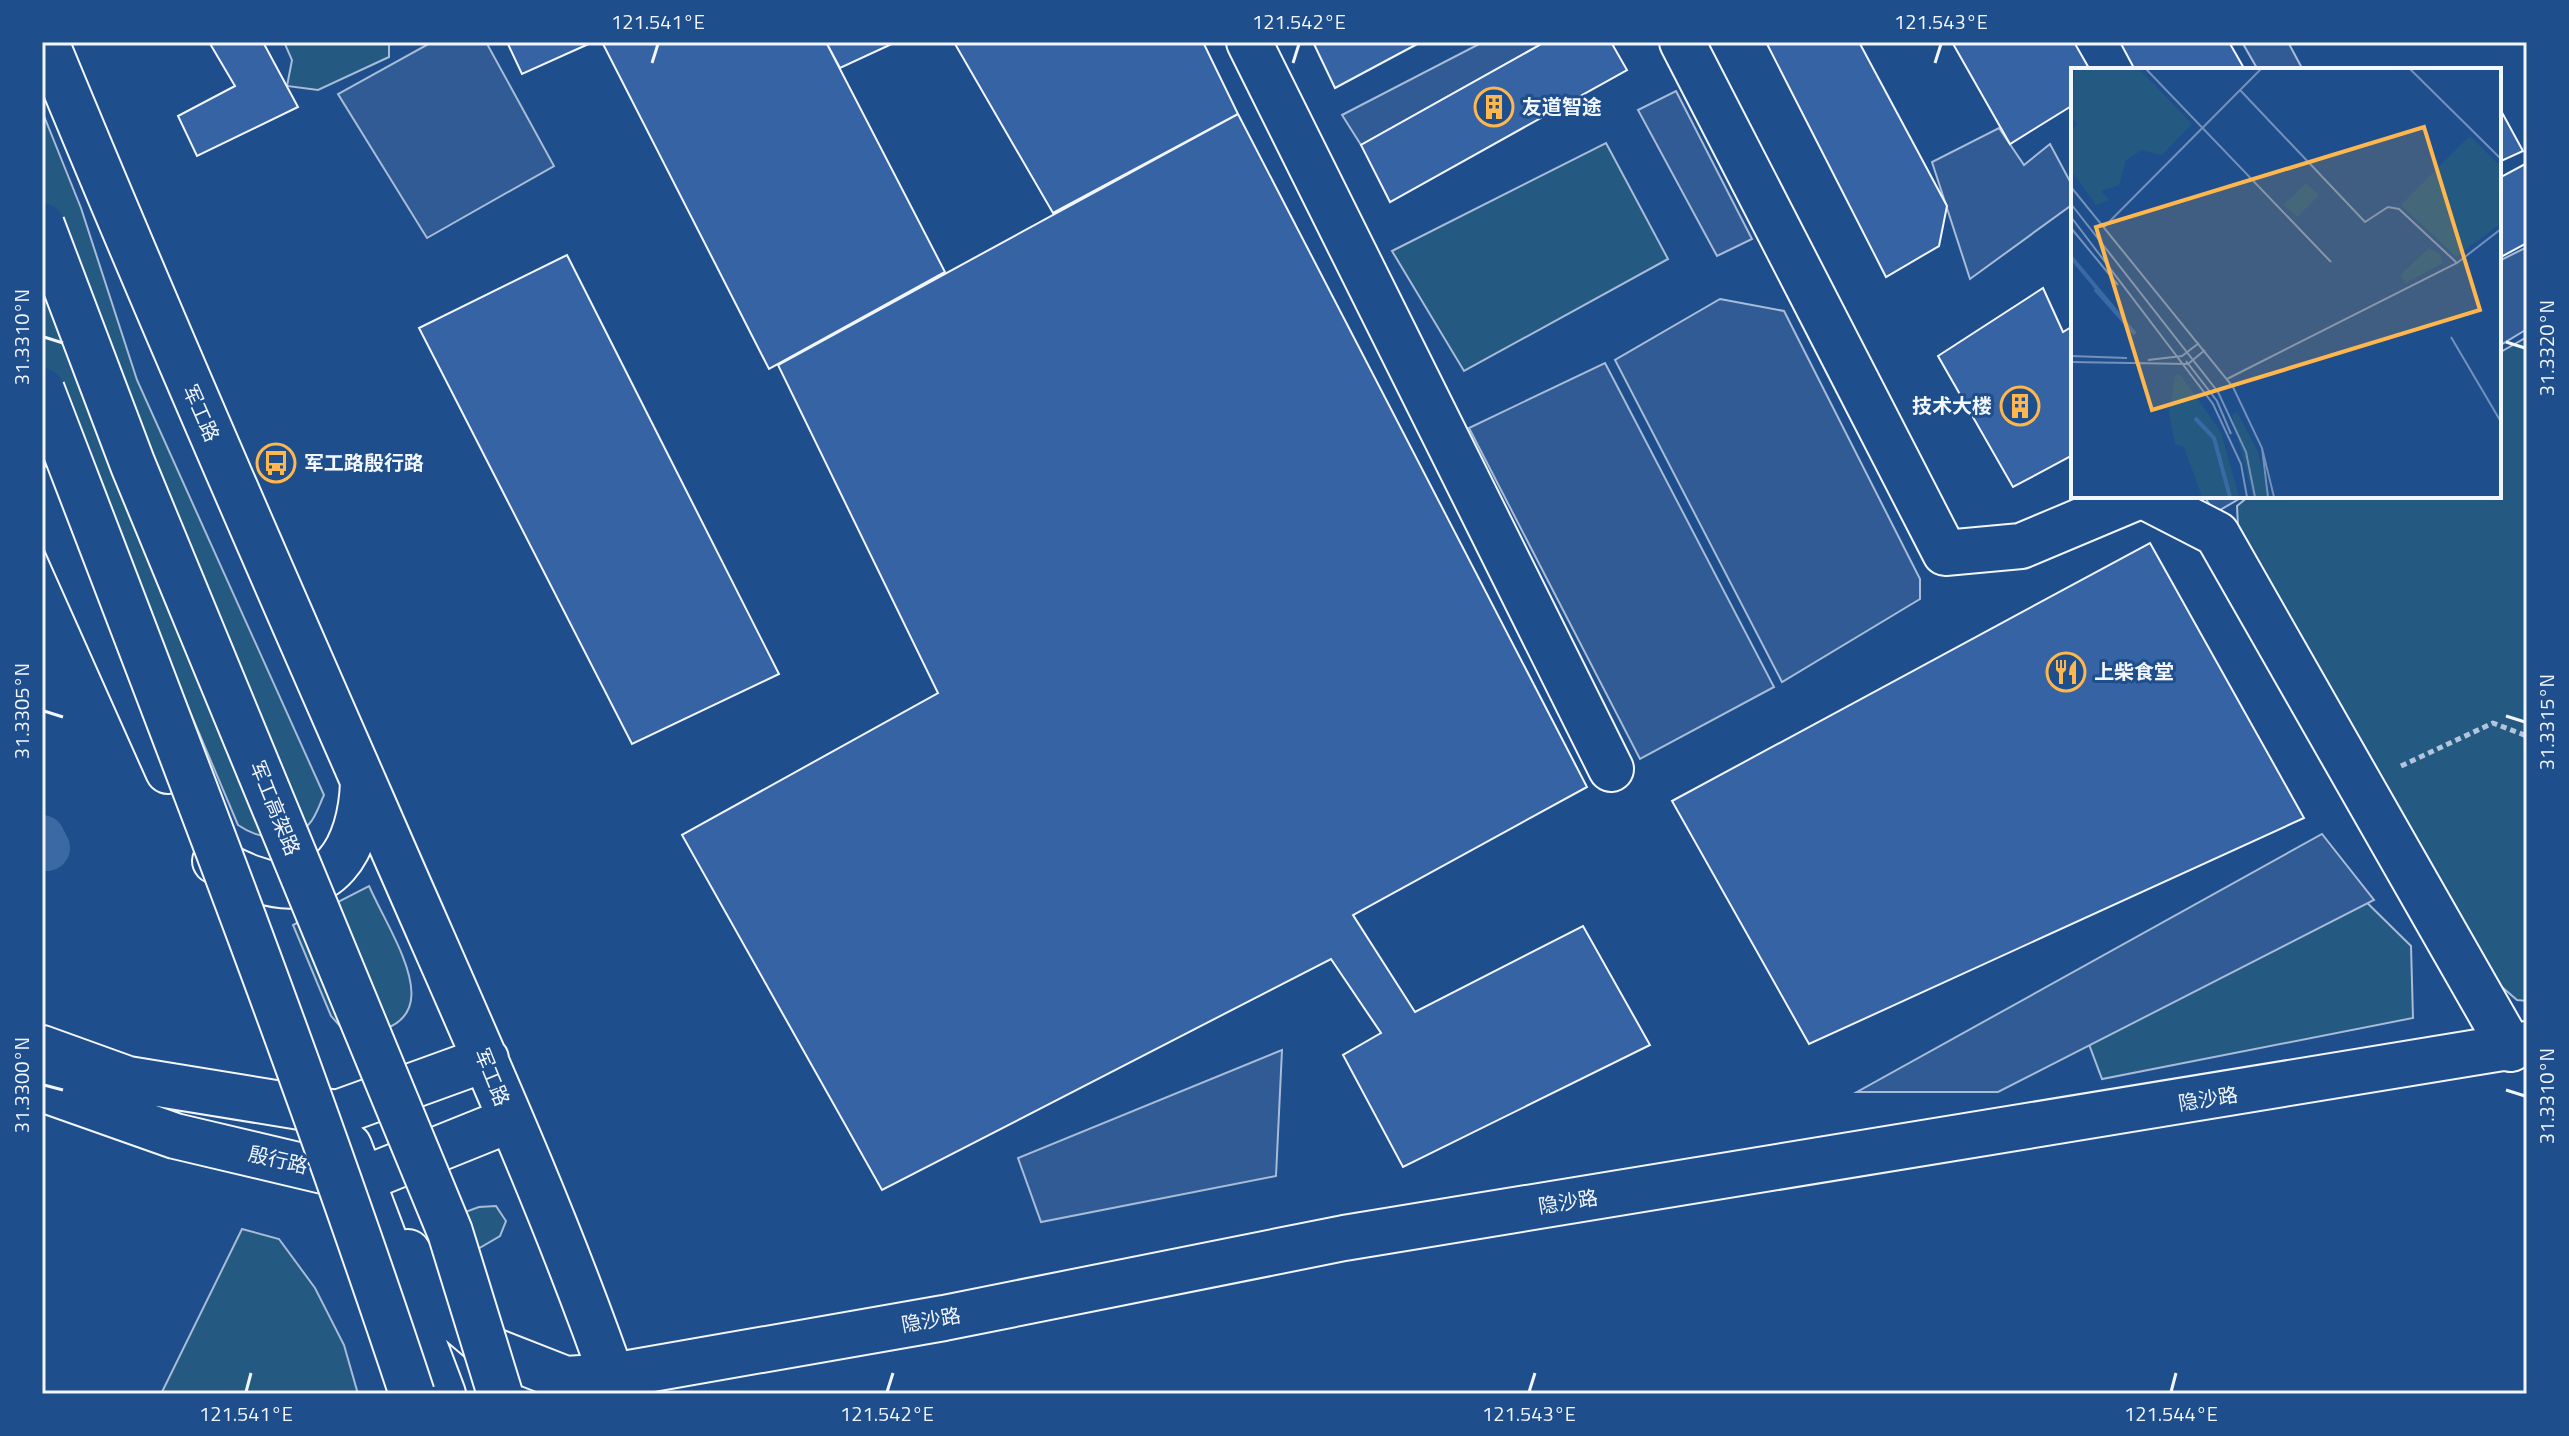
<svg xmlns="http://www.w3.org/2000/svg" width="2569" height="1436" font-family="'Titillium Web','Noto Sans SC',sans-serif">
  <rect width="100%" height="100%" fill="#1f4e8c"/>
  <!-- green -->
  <path fill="#245a82" stroke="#a8bbd7" stroke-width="2" d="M284,42H389V57L318,90L287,86L292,60Z
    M42,111L81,208L137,380L324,795C320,803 316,817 309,824C290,845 258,839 238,825L163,648L42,397Z
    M1606,143L1668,259L1464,371L1392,251Z
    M2527,337V1001L2517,1000L2495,981L2238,526L2237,506L2249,496H2499V353Z
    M2346,882L2411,946L2413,1018L2102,1079L2075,1007Z
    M369,886C395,944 460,1032 348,1035L331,1016L293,925Z
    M496,1206L506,1221L500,1236L476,1250L446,1219L479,1207Z
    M242,1229L279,1239L315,1288L344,1345L358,1394H161Z"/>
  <!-- parking -->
  <path fill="#305b95" stroke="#a8bbd7" stroke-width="2" d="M432,42H486L554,166L427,238L338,94Z
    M1483,42H1545L1361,145L1342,115Z
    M2242,42H2288L2303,70H2258Z
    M1676,91L1752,239L1717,256L1638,110Z
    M1999,128L2024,165L2050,144L2073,187V204L1970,279L1932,162Z
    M2527,247V329L2499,346V261Z
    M1720,299L1784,311L1920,579V599L1782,682L1615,360Z
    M1605,363L1774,687L1640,759L1469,428Z
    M2204,496H2244L2215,513Z
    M2322,834L2374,900L1998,1092H1857Z
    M1282,1050L1276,1176L1041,1222L1018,1158Z"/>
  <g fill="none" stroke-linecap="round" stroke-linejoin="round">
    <!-- canal -->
    <path stroke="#3b69a3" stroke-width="46" d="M42,838L47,848L42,839"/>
  </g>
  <!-- building -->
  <path fill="#3563a3" stroke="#f2f6ff" stroke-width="2" d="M209,42H263L298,107L197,156L178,116L235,86Z
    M507,42H593L522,74Z
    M602,42H826L945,272L769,369Z
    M826,42H896L840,68Z
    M959,42H1203L1238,114L1053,213L955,44Z
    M1313,42H1421L1335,88Z
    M1545,42H1611L1627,70L1390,202L1361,145Z
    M1766,42H1859L1947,206L1939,246L1886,277Z
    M1952,42H2074L2090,70H2073V105L2010,144Z
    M2120,42H2229L2245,70H2135Z
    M2499,107L2523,151L2499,162Z
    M1238,114L1587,787L1353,915L1415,1012L1583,926L1650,1045L1403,1167L1343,1055L1381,1033L1331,959L882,1190L682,835L938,693L778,365Z
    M2527,163V243L2499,258V178Z
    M567,255L779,674L632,744L419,328Z
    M2043,288L2063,332L2073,326V455L2013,487L1938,356Z
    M2150,543L2304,818L1809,1044L1672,801Z"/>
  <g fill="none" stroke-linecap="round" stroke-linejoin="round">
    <!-- minor casing -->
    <g stroke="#f2f6ff" stroke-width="48">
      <path id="minor" d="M1249,42L1611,769
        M1682,42L1945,553L2021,546L2140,496
        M2143,496L2217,534L2511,1049
        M612,1376L944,1318L1344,1238L2527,1044"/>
    </g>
    <!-- major casing -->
    <g stroke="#f2f6ff" stroke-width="48">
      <path id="major" d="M46,42C152,299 263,553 375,808C459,1002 549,1194 618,1394
        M42,489L168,771
        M215,861C228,867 241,875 255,879C330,906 361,846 363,782
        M42,1048L128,1079L337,1113L486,1059
        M42,1089L175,1136L361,1180L510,1120
        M349,1146L443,1394
        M408,1252L447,1312L492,1350L566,1379L612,1376"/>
    </g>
    <!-- path -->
    <path stroke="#b3c4dc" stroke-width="5" stroke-dasharray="6 4" stroke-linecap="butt" d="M2401,766L2493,723L2527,736"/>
    <!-- minor -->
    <use href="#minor" stroke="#1f4e8c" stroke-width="44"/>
    <!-- major -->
    <use href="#major" stroke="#1f4e8c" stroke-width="44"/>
    <!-- highway-bridge casing -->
    <g stroke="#f2f6ff" stroke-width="48" stroke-linecap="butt">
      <path id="highway-bridge" d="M42,225L133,465L450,1232L500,1394
        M42,390C170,723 300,1056 412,1394"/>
    </g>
    <!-- highway-bridge -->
    <use href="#highway-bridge" stroke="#1f4e8c" stroke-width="44"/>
  </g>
  <!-- ticks -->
  <path fill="none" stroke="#f2f6ff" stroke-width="3" d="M652,63L658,44M1293,63L1299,44M1935,63L1941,44M44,337L63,343M2506,342L2525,348M44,711L63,717M2506,716L2525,722M44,1085L63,1090M2506,1090L2525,1096M246,1392L251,1373M887,1392L893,1373M1529,1392L1535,1373M2171,1392L2176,1373"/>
  <!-- icons -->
  <defs>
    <g id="building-ring" transform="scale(2)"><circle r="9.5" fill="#1f4e8c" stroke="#ffb74d" stroke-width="1.5"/><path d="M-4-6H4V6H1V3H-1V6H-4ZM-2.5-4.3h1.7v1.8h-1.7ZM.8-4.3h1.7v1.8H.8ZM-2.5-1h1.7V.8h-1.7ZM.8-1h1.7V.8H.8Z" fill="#ffb74d"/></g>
    <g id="bus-ring" transform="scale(2)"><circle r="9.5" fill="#1f4e8c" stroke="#ffb74d" stroke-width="1.5"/><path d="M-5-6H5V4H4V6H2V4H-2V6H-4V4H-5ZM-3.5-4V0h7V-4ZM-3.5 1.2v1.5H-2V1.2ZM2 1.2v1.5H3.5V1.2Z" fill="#ffb74d"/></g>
    <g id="restaurant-ring" transform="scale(2)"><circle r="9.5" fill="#1f4e8c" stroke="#ffb74d" stroke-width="1.5"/><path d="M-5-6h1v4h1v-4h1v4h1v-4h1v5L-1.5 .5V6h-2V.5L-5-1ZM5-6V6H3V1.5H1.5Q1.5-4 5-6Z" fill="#ffb74d"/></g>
  </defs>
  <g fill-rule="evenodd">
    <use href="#building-ring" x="1494" y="107"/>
    <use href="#building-ring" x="2020" y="406"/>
    <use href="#bus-ring" x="276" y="463"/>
    <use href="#restaurant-ring" x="2066" y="672"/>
  </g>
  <g text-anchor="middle" stroke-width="6" stroke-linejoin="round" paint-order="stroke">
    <!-- poi labels -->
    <g font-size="20" font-weight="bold" fill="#f2f6ff" stroke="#1f4e8c" text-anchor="start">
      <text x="1522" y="114">友道智途</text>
      <text x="1992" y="413" text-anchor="end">技术大楼</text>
      <text x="304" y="470">军工路殷行路</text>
      <text x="2094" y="679">上柴食堂</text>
    </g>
    <!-- street labels -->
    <g font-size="20" fill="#f2f6ff" stroke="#1f4e8c">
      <text transform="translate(201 413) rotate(66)" y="7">军工路</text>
      <text transform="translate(275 808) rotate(68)" y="7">军工高架路</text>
      <text transform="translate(492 1077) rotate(68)" y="7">军工路</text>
      <text transform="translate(2208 1099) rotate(-9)" y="7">隐沙路</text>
      <text transform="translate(278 1160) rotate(13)" y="7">殷行路</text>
      <text transform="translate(1568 1202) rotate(-9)" y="7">隐沙路</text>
      <text transform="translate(931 1320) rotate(-10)" y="7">隐沙路</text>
    </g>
  </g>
  <!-- overview -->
  <g transform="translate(2071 68)">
    <rect width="430" height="430" fill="#1f4e8c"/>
    <path d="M4,1H68L121,56L91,87L71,82L55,92L48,117L30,123L38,132L25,137L0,102V62L7,56L0,49ZM399,68L430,99V155L385,189L330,137ZM235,115L248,127L226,149L212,137ZM358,180L369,186L372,195L335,215L329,207ZM109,306L150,364L168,429H131L113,379L104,376L98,344L104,307ZM166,344L187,384L199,429H182L161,347Z" fill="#245a82"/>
    <path fill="none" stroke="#3b69a3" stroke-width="4" d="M0,189L64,266L24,221M124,350L143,370L159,429"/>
    <path fill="none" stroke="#7391ba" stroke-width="2" d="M75,1L260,194M339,1L430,91M169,22L294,154L317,139L328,141L386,195M0,119L162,319L191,380L203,429M0,136L147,324L175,384L184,429M0,149L142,336L170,396L176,429M0,160L47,217M32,160L190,1M380,269L430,354M0,288L56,290M77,292L111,288L128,275M115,293L146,333L160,366M0,294L117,296L134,282M156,311L386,195L430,161M191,380L197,429"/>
    <path fill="#ffb74d" fill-opacity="0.15" stroke="#ffb74d" stroke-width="4" d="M353,59L409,242L81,342L25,159Z"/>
    <rect width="430" height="430" fill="none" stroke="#f2f6ff" stroke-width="4"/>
  </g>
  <!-- border -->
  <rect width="2569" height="1436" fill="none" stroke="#1f4e8c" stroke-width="88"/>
  <rect x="44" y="44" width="2481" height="1348" fill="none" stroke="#f2f6ff" stroke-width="3"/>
  <g font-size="20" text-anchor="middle" fill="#f2f6ff">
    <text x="658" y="29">121.541°E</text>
    <text x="1299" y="29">121.542°E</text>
    <text x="1941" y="29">121.543°E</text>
    <text transform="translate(22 337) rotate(-90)" y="7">31.3310°N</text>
    <text transform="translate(2547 348) rotate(-90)" y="7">31.3320°N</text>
    <text transform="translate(22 711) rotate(-90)" y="7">31.3305°N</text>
    <text transform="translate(2547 722) rotate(-90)" y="7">31.3315°N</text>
    <text transform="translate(22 1085) rotate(-90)" y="7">31.3300°N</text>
    <text transform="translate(2547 1096) rotate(-90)" y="7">31.3310°N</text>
    <text x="246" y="1421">121.541°E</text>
    <text x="887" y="1421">121.542°E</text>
    <text x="1529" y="1421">121.543°E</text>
    <text x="2171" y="1421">121.544°E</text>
  </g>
</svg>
